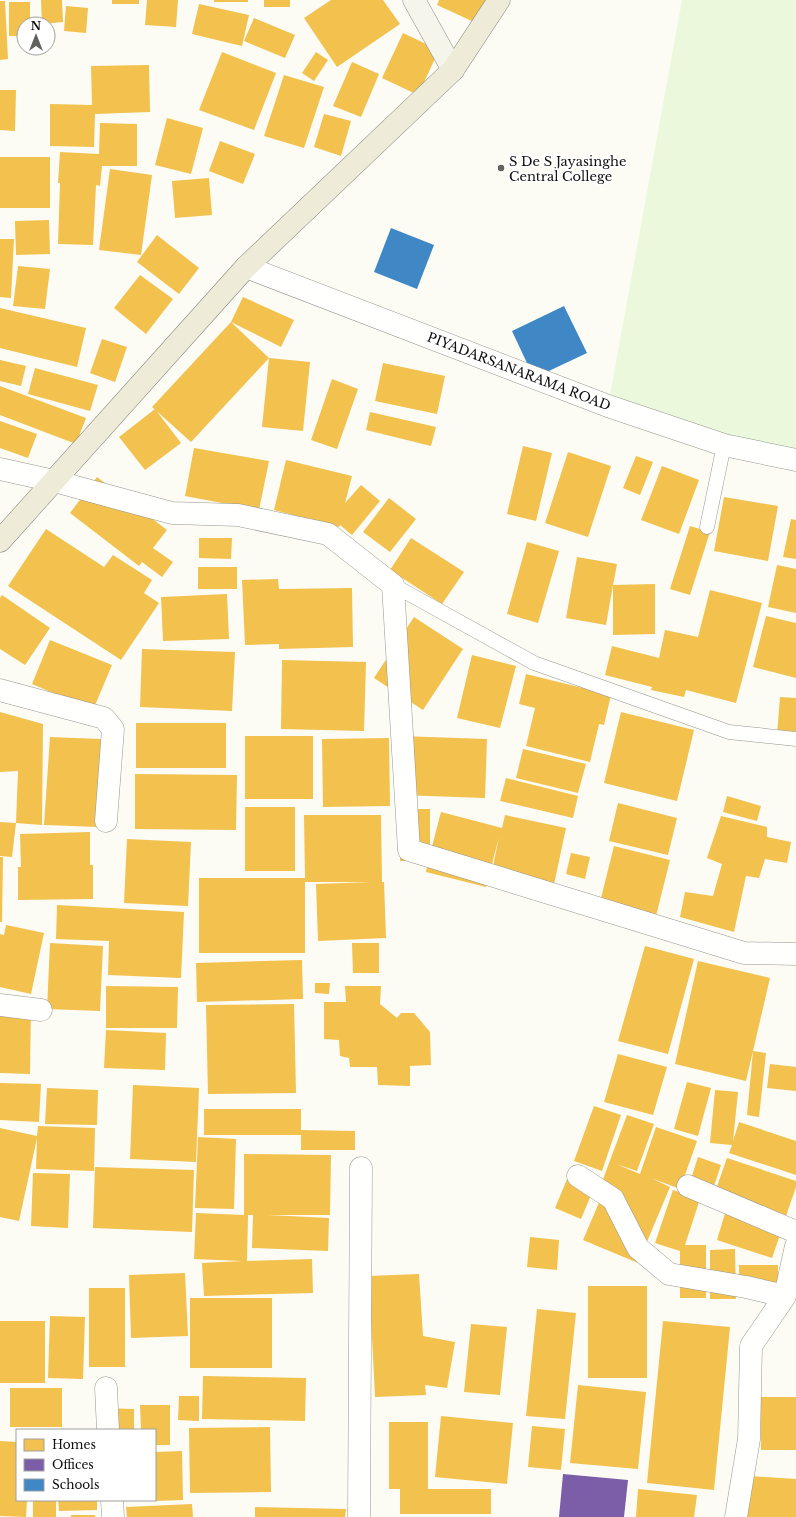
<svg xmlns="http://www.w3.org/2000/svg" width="796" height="1517" font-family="'Libre Baskerville',serif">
  <rect width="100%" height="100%" fill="#fcfcf4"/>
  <!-- pitch -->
  <path fill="#ecf8dc" d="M682,0H796V460L608,406Z"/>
  <!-- homes -->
  <path fill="#f2c14e" d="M41,0H62L63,22L42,24Z
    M112,0H139V4H112Z
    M147,0H178L176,27L145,25Z
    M214,0H248V2H214Z
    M264,0H290V7H264Z
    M331,0H383L400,24L337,67L304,18Z
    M439,0H493L476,23L437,5Z
    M0,1H5L8,59L0,60Z
    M9,2H30V24H24V36H9Z
    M199,4L249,15L242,46L192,34Z
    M66,6L88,8L86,33L64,31Z
    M254,18L295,35L285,58L244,41Z
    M403,33L439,50L418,95L382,78Z
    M222,52L276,73L254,130L199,110Z
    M316,52L328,60L314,81L302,73Z
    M352,62L379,74L361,117L333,106Z
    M149,65L150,112L95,114L94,147L50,146V104L92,105L91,66Z
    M284,75L324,87L304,148L264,136Z
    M0,90H16L15,131L0,130Z
    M324,114L351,121L341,156L314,147Z
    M167,118L203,128L191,174L155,165Z
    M100,123L137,124V166H102L100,186L96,185L93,245L58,244L60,183H58L60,152L99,154Z
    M220,141L255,154L243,184L209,171Z
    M0,157H50V208H0Z
    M110,169L152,175L141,255L99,250Z
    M209,178L212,215L175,218L172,181Z
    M49,220L50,254L16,255L15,221Z
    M157,235L199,268L179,294L137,262Z
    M0,239H14L11,298L0,297Z
    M18,266L50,269L45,309L13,306Z
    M140,275L173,299L146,334L114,308Z
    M243,297L294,320L281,347L231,322Z
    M0,308L86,328L77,367L0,348Z
    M231,322L269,358L191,442L152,407Z
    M102,339L127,347L115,382L90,373Z
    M269,358L310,362L303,431L262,427Z
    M0,360L26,366L21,386L0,381Z
    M383,363L445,376L437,414L375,401Z
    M35,368L98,385L90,411L28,394Z
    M332,379L358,389L337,449L311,440Z
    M0,386L86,418L76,444L0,415Z
    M155,409L181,443L145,470L119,437Z
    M370,412L436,427L431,446L366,430Z
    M0,421L37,434L28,458L0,448Z
    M523,446L552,453L536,521L507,514Z
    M194,448L269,461L259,510L185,496Z
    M568,452L611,466L588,537L545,523Z
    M636,456L653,462L640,495L623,488Z
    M286,460L352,476L345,503L361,485L380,501L352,535L340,525L339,527L274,510Z
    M662,466L699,480L679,534L641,520Z
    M97,477L167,530L153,548L173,562L162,577L142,562L139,566L70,513Z
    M724,497L778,506L768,561L714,551Z
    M389,498L416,519L390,552L363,532Z
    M791,519L796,520V559L783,557Z
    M690,526L710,532L690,595L670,589Z
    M46,529L104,567L113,555L152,580L144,593L159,603L121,660L8,586Z
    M199,538H232L231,559L199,558Z
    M411,538L464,572L442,604L390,570Z
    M527,542L559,551L538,623L507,614Z
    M577,557L617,564L613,585L655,584V634L613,635V585L606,625L566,618Z
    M777,565L796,569V613L768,607Z
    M198,567H237V589H198Z
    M278,579L279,589L352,588L353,647L279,649V644L245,645L242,580Z
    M710,590L762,603L736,703L686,690L684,697L651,690L652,687L605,675L612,646L659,658L665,630L698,637Z
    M227,594L229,639L163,641L161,597Z
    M2,595L50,628L25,665L0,649V598Z
    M766,616L796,623V678L753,667Z
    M414,617L463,649L423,710L374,678Z
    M50,640L112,665L93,710L32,684Z
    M142,649L235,652L232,711L140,707Z
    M472,655L516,666L500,728L457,718Z
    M282,660L366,662L364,731L281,729Z
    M526,674L611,695L604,725L599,724L590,762L526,746L535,708L519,704Z
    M780,697L796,698V737L777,735Z
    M0,712L43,724L42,825L16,823L18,771L0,772Z
    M621,712L694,730L677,801L604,783Z
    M136,723H226V768H136Z
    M245,736H313V799H245Z
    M400,736L487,739L485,798L399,795Z
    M50,737L101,739L98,827L44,825Z
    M389,738L390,806L323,807L322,739Z
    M523,749L586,764L578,793L516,778Z
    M135,774L237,775L236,830L135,829Z
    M506,778L578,796L573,818L500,801Z
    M727,796L761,806L757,821L723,812Z
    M618,803L677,818L668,855L609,841Z
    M245,807H295V871H245Z
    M400,809H430V854L441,812L502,828L505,815L566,828L553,889L491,876L499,837L486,887L426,872L428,861H400Z
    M304,815H381L382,882H384L386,938L318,941L316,884L372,882H305V953H199V878H305Z
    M721,816L767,827V837L791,842L787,863L765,859L759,878L746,876L734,932L680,917L685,892L713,896L722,864L707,858Z
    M0,822L16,823L12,857L0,856Z
    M90,832V865H93V899L18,900V867H21L20,834Z
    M127,839L191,842L188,906L124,903Z
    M614,846L670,860L655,920L599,906Z
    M571,853L590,857L585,879L566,874Z
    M0,857H3L2,922H0Z
    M57,905L184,912L181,978L108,975L109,941L56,939Z
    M6,925L44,933L31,994L0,987V934L4,935Z
    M50,943L103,946L100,1011L47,1009Z
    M352,943H379V973H353Z
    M645,946L694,959L668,1054L618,1041Z
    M302,960L303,999L197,1002L196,963Z
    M698,961L770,978L746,1081L675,1064Z
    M315,983H330L329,994L315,993Z
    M106,986L178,987L177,1028H106Z
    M345,986H381L380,1004L397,1018L401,1013H414L430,1032L431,1065L410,1066V1086L378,1085L377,1067H350L349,1058L340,1056L339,1040L324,1039V1002H346Z
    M0,1004L31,1005L30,1074L0,1073Z
    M294,1004L296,1093L208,1094L206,1005Z
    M106,1030L166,1033L165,1070L104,1068Z
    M753,1051L766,1053L759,1117L747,1115Z
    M618,1054L667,1067L653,1115L604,1102Z
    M770,1064L796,1067V1091L767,1088Z
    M687,1082L711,1088L698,1136L674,1129Z
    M0,1083L41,1084L39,1122L0,1120Z
    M133,1085L199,1088L196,1162L130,1159Z
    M47,1088L98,1090L97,1125L45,1124Z
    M715,1090L738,1092L733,1141L739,1122L796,1141V1175L729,1153L732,1145L710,1143Z
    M594,1106L621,1115L602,1171L574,1161Z
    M204,1109H301V1130L355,1131V1150H301V1135H204Z
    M627,1115L654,1124L637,1171L616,1164L640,1174L656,1127L697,1141L680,1189L651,1178L670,1187L638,1263L583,1240L607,1184L602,1182Z
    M38,1126L95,1128L94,1171L36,1169L37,1138L19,1221L0,1217V1128L37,1136Z
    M198,1137L236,1139L234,1209L195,1208Z
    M244,1154L331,1155L330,1215H268L329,1218L328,1251L252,1248L253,1215H248L247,1261L312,1259L313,1293L204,1296L202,1263L243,1261L194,1259L196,1213L244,1215Z
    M698,1157L721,1165L713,1189L690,1182Z
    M727,1158L796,1181V1187L785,1219L714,1195Z
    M573,1165L599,1176L581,1219L555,1208Z
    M95,1167L194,1170L192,1232L93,1228Z
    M33,1173L70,1174L68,1228L31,1226Z
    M673,1190L700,1199L685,1245H706V1298H680V1251L655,1243Z
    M726,1210L782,1229L772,1258L717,1240Z
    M530,1237L559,1240L557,1270L527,1267Z
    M735,1249L736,1299H710V1250Z
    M739,1265H778V1291H739Z
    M185,1273L188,1336L131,1338L129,1275Z
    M419,1274L423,1336L455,1342L447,1388L425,1385L426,1395L375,1397L369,1276Z
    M588,1286H647V1378H588Z
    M89,1288H125V1367H89Z
    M190,1298H272V1368H190Z
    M537,1309L576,1313L565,1419L526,1416Z
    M50,1316L85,1317L83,1379L48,1378Z
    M0,1321H45V1383H0Z
    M663,1321L730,1327L714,1490L647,1483Z
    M471,1324L507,1327L500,1395L464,1392Z
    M203,1376L306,1378L305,1421L202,1419Z
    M578,1385L646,1392L638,1469L570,1463Z
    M10,1388H62V1427H10Z
    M179,1396H199V1421L178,1420Z
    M760,1397H796V1450H761Z
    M140,1405H170V1445H155V1430H141Z
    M100,1408L134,1409V1430H100Z
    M441,1416L513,1423L507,1484L435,1477Z
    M389,1422H428V1489H491V1514H400V1489H389Z
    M532,1426L565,1429L561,1470L528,1467Z
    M270,1427L271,1492L190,1493L189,1428Z
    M0,1441L17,1442V1500H27L26,1517L0,1516Z
    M182,1451L183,1500L155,1501V1452Z
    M750,1476L796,1479V1517H747Z
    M638,1489L697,1495L694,1517H636Z
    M33,1500H56V1517H33Z
    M58,1500H97V1510L59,1511Z
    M192,1504L193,1517H127L126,1507Z
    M255,1507L346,1509L345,1517H255Z
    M71,1515H95V1517H71Z"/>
  <!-- offices -->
  <path fill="#7b5ea7" d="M563,1474L628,1480L624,1517H559Z"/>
  <!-- schools -->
  <path fill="#3f88c5" d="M391,228L434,245L417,289L374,272Z
    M564,306L587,353L534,378L512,331Z"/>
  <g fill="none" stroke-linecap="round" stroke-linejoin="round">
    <!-- lane casing -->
    <g stroke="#969692" stroke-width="15">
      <path id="lane" d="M707,527L724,445
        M393,585L534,663L729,732L796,739"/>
    </g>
    <!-- street casing -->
    <g stroke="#969692" stroke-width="23">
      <path id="street" d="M246,267L608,406L724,445L796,460
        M0,469L54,481L172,513L238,515L328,534L393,585L409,850L744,953L796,954
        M0,690L104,718L113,729L106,821
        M0,1005L41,1010
        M578,1176L613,1199L638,1248L669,1274L746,1287L785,1296
        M688,1186L796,1232
        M106,1388L108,1430
        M112,1500L113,1517
        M359,1517L361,1168
        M736,1517L749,1439L751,1346L785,1296L796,1246"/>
    </g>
    <!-- secondary casing -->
    <g stroke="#8c8c89" stroke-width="23">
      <path id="secondary" d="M414,0L453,70"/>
    </g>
    <!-- primary casing -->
    <g stroke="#83837f" stroke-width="23">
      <path id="primary" d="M0,541L246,267L453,70L499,0"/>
    </g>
    <!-- lane -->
    <use href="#lane" stroke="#fffffd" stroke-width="14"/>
    <!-- street -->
    <use href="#street" stroke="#fffffd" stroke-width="22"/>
    <!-- secondary -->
    <use href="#secondary" stroke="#f5f5eb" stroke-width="22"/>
    <!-- primary -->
    <use href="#primary" stroke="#eeecd9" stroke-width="22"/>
  </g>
  <!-- markers -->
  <circle fill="#62625f" stroke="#fff" stroke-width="1.5" cx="501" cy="168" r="4"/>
  <g text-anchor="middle" stroke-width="4" stroke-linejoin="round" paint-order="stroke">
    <!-- poi labels -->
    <g font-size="13" fill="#0f0f0f" stroke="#fff" text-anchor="start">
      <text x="509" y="166">S De S Jayasinghe<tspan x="509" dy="15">Central College</tspan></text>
    </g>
    <!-- street labels -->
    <g font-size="13" fill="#0f0f0f" stroke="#fff">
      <text transform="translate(519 371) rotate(21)" y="5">PIYADARSANARAMA ROAD</text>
    </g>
  </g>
  <!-- legend -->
  <rect x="16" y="1429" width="140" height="72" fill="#ffffff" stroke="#9f9f9f"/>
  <rect x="24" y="1439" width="20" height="12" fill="#f2c14e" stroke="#9f9f9f"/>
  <text x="52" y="1449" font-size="12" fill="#0f0f0f">Homes</text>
  <rect x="24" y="1459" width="20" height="12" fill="#7b5ea7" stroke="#9f9f9f"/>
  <text x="52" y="1469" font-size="12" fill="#0f0f0f">Offices</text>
  <rect x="24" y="1479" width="20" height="12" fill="#3f88c5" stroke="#9f9f9f"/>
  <text x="52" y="1489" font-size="12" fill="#0f0f0f">Schools</text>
  <!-- north arrow -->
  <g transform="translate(36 36)"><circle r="19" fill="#ffffff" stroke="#9f9f9f"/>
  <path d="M0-3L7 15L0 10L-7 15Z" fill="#62625f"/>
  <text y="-6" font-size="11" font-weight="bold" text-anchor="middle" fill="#0f0f0f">N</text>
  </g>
</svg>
